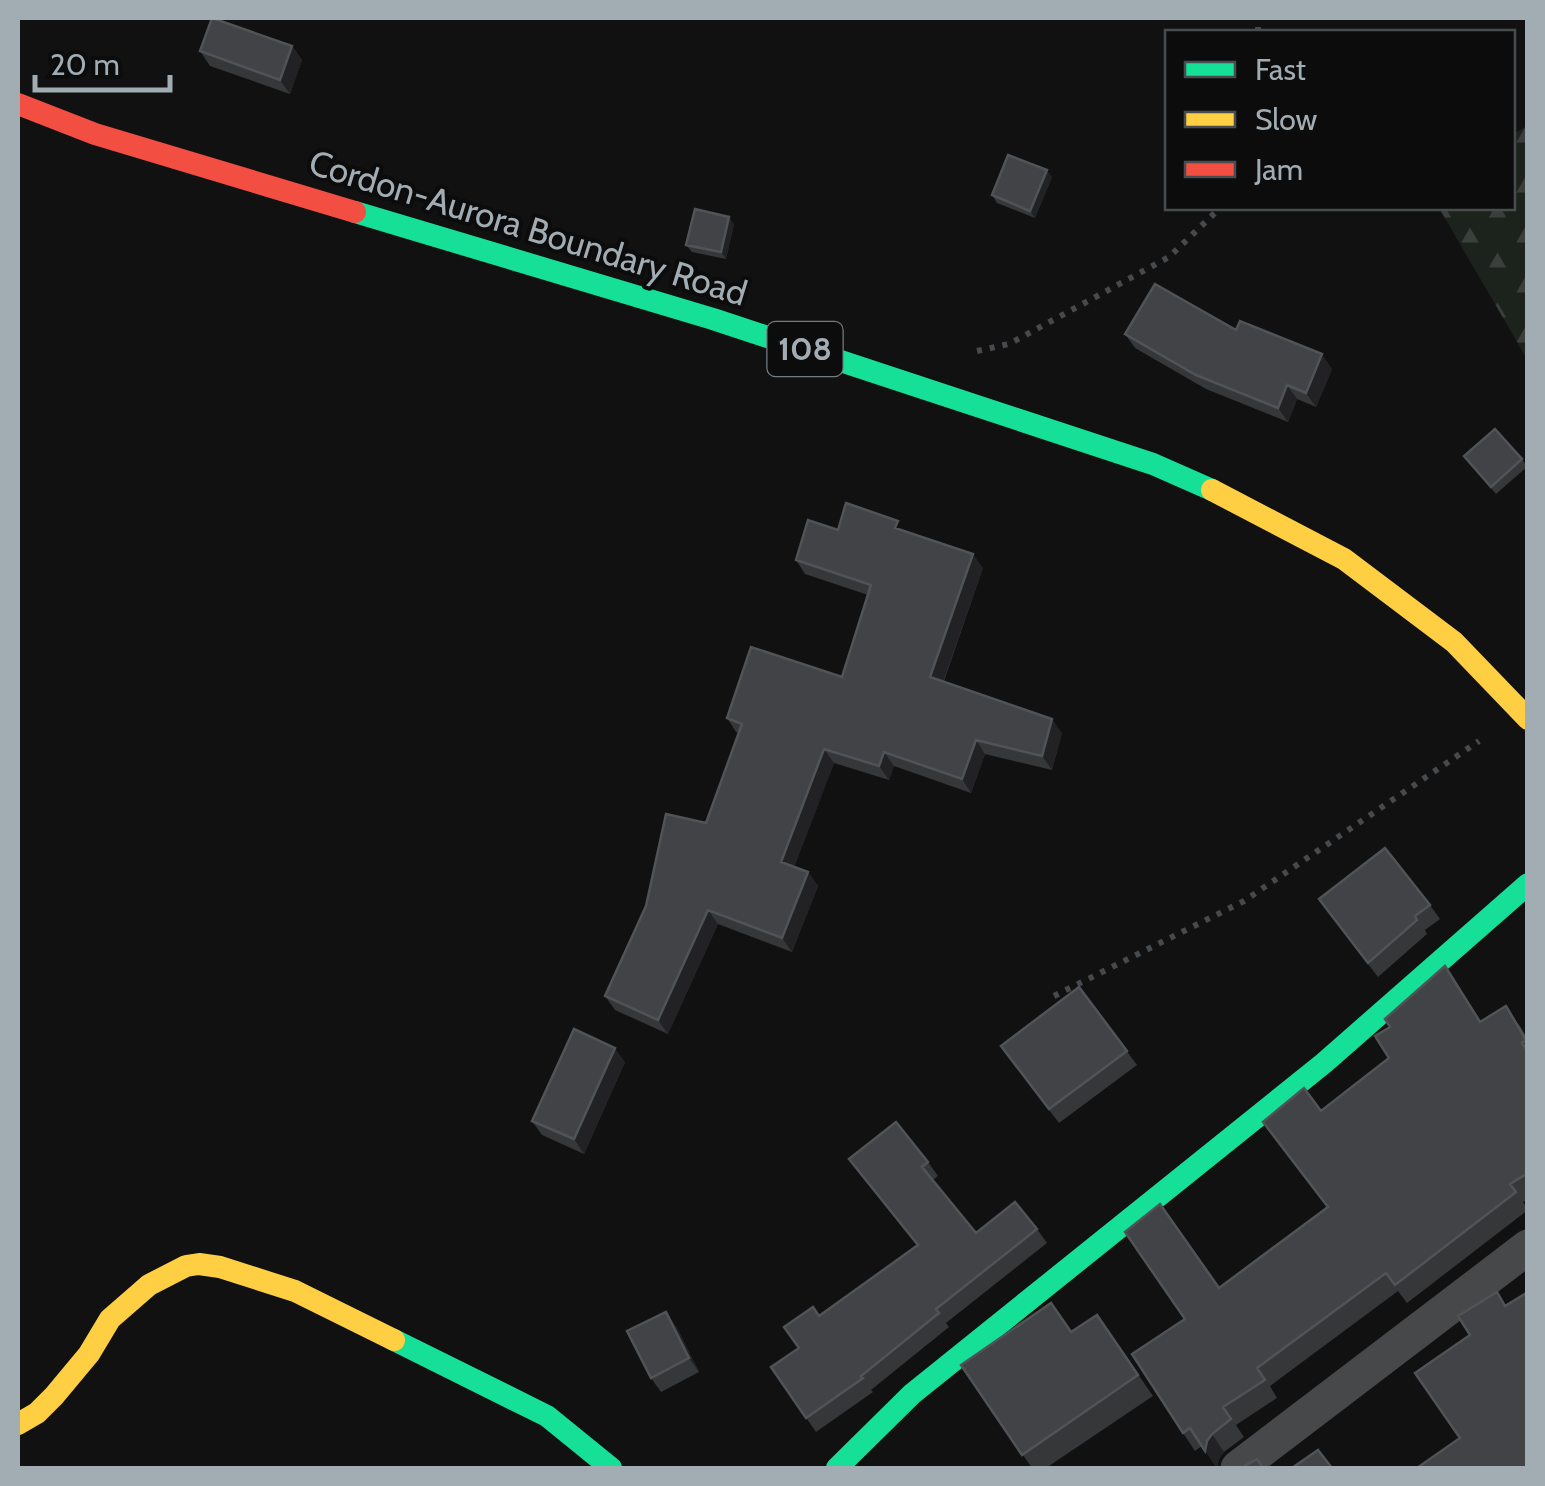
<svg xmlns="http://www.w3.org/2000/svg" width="1545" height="1486" font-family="Cabin,sans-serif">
  <defs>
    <pattern id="forest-firs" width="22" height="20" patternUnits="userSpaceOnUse" patternTransform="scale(2.5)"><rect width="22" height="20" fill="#1c221c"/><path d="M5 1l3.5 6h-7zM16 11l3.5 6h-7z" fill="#3a3f3b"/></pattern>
  </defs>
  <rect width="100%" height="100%" fill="#111112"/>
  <!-- forest -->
  <path fill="url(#forest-firs)" d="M1527,126V359L1439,208H1512L1513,134Z"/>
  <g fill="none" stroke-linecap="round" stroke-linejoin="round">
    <!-- path -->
    <path stroke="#474a4c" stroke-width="6" stroke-dasharray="5 8" stroke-linecap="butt" d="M1258,32V18
      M977,351L1009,344L1169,257L1220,208
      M1054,996L1244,901L1479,741"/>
    <!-- street -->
    <path stroke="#46484a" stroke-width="35" d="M1238,1468L1528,1247"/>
    <!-- fast -->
    <path stroke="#16e098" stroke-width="22" d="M355,212L713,319L1153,464L1212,490
      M394,1340L547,1416L611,1468
      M837,1468L912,1394L1324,1063L1528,884"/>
    <!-- slow -->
    <path stroke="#ffcf43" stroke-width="22" d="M1212,490L1344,559L1454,642L1528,719
      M18,1424L37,1413L54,1396L89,1354L110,1319L149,1285L186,1266L199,1264L220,1267L295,1291L394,1340"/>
    <!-- jam -->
    <path stroke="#f24e42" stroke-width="22" d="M18,104L95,134L355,212"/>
  </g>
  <!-- wall -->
  <path fill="#353739" d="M292,46L302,60L290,94L210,66L200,51Z
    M1052,177L1035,218L997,203L992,195Z
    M734,224L726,259L692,252L686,245Z
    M1236,330L1332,369L1316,407L1297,399L1288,422L1206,389L1135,348L1125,334Z
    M1464,456L1522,459L1527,467L1496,494Z
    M838,530L904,531L983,568L944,681L1062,733L1052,770L985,754L971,793L894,766L889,780L834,763L794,867L808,872L818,886L792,952L718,924L668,1034L615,1010L605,996L706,823L739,733L736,732L727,718L842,677L868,595L805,574L796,560Z
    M1430,905L1440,919L1425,930L1427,934L1378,977L1329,913Z
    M1445,966L1481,1021L1518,1023L1528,1039V1199L1523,1202L1528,1210L1407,1303L1398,1291L1270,1386L1277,1398L1236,1425L1244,1437L1224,1452L1219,1459L1217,1468L1202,1446L1195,1451L1183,1433L1185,1319L1219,1288L1327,1207L1263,1122L1321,1111L1389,1058L1390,1027Z
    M1079,987L1137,1065L1059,1123L1011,1060Z
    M625,1062L584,1154L542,1135L532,1121Z
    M849,1159L928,1162L938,1176L933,1180L976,1233L1037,1229L1047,1243L946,1323L949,1327L871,1390L873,1392L816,1432L771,1367L799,1348L819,1316L917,1245Z
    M1097,1315L1153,1396L1046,1468H1032L961,1365L1071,1332Z
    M676,1326L699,1372L661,1392L651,1378Z"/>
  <!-- shaded-wall -->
  <path fill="#222224" d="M292,46L302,60L290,94L280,80Z
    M1047,170L1052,177L1035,218L1030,211Z
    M729,217L734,224L726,259L721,252Z
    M1322,354L1332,369L1316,407L1306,393Z
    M1287,385L1297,399L1288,422L1278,408Z
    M973,554L983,568L940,690L930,677Z
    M1052,719L1062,733L1052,770L1042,756Z
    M976,740L985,754L971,793L962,779Z
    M824,749L834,763L791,876L781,862Z
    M884,752L894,766L889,780L879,766Z
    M808,872L818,886L792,952L782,938Z
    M708,910L718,924L668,1034L658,1020Z
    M615,1048L625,1062L584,1154L574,1139Z
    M666,1312L676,1326L699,1372L689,1358Z
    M1212,1434L1224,1452L1219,1459L1217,1468L1205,1451L1207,1441Z"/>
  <!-- building -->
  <path fill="#414346" stroke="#505457" stroke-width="2.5" d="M212,18L292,46L280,80L200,51Z
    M1008,155L1047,170L1030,211L992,195Z
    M695,209L729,217L721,252L686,245Z
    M1155,284L1236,330L1240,321L1322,354L1306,393L1287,385L1278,408L1196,375L1125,334Z
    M1495,429L1522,459L1491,487L1464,456Z
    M846,503L898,521L895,528L973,554L930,677L1052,719L1042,756L976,740L962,779L884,752L879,766L824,749L781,862L808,872L782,938L708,910L658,1020L605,996L646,906L666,814L706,823L742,724L727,718L751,647L842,677L871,585L796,560L808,520L838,530Z
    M1385,848L1430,905L1415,916L1417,920L1368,963L1319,899Z
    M1445,966L1480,1022L1506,1006L1526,1040L1522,1043L1528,1052V1173L1510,1184L1516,1192L1395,1285L1386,1273L1257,1368L1265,1380L1223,1407L1231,1419L1212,1434L1207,1441L1205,1451L1190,1428L1183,1433L1132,1354L1185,1319L1125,1232L1160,1204L1219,1288L1328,1207L1263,1122L1304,1088L1321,1111L1389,1058L1375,1036L1390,1027L1385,1019Z
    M1079,987L1127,1051L1049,1109L1001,1046Z
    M574,1029L615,1048L574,1139L532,1121Z
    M896,1122L928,1162L922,1167L976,1233L1015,1202L1037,1229L936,1309L939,1313L861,1376L863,1378L806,1418L771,1367L799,1348L784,1327L813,1307L819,1316L918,1245L849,1159Z
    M1497,1292L1505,1306L1528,1292V1468H1417L1460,1438L1415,1373L1470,1335L1458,1316Z
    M1051,1303L1071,1332L1097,1315L1138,1375L1022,1455L961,1365Z
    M666,1312L689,1358L651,1378L627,1331Z
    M1318,1450L1332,1468H1292Z
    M1257,1459L1263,1468H1241Z"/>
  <g text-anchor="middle" stroke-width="8" stroke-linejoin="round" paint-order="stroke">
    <!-- shield labels -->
    <rect fill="#0c0c0d" stroke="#757c81" stroke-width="2.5" x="767.5" y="322" width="75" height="54" rx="8"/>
    <g font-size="32" font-weight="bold" fill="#a2acb3">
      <text x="805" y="360">108</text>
    </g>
    <!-- street labels -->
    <g font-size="35" fill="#a2acb3" stroke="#0c0c0d">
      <text transform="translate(528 228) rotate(17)" y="12">Cordon-Aurora Boundary Road</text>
    </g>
  </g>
  <!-- border -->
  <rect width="1545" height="1486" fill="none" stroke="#a2acb3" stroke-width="40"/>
  <!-- legend -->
  <rect x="1165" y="30" width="350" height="180" fill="#0c0c0d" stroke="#484c4f" stroke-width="2.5"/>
  <rect x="1185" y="62" width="50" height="15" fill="#16e098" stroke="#484c4f" stroke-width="2.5"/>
  <text x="1255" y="80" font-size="30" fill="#a2acb3">Fast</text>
  <rect x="1185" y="112" width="50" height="15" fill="#ffcf43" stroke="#484c4f" stroke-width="2.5"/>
  <text x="1255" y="130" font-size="30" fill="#a2acb3">Slow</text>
  <rect x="1185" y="162" width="50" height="15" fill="#f24e42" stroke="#484c4f" stroke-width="2.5"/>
  <text x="1255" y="180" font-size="30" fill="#a2acb3">Jam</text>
  <!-- scale -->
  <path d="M35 75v15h135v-15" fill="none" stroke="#a2acb3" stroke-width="5"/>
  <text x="50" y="75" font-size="30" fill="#a2acb3" stroke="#0c0c0d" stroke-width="8" paint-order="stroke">20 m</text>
</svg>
